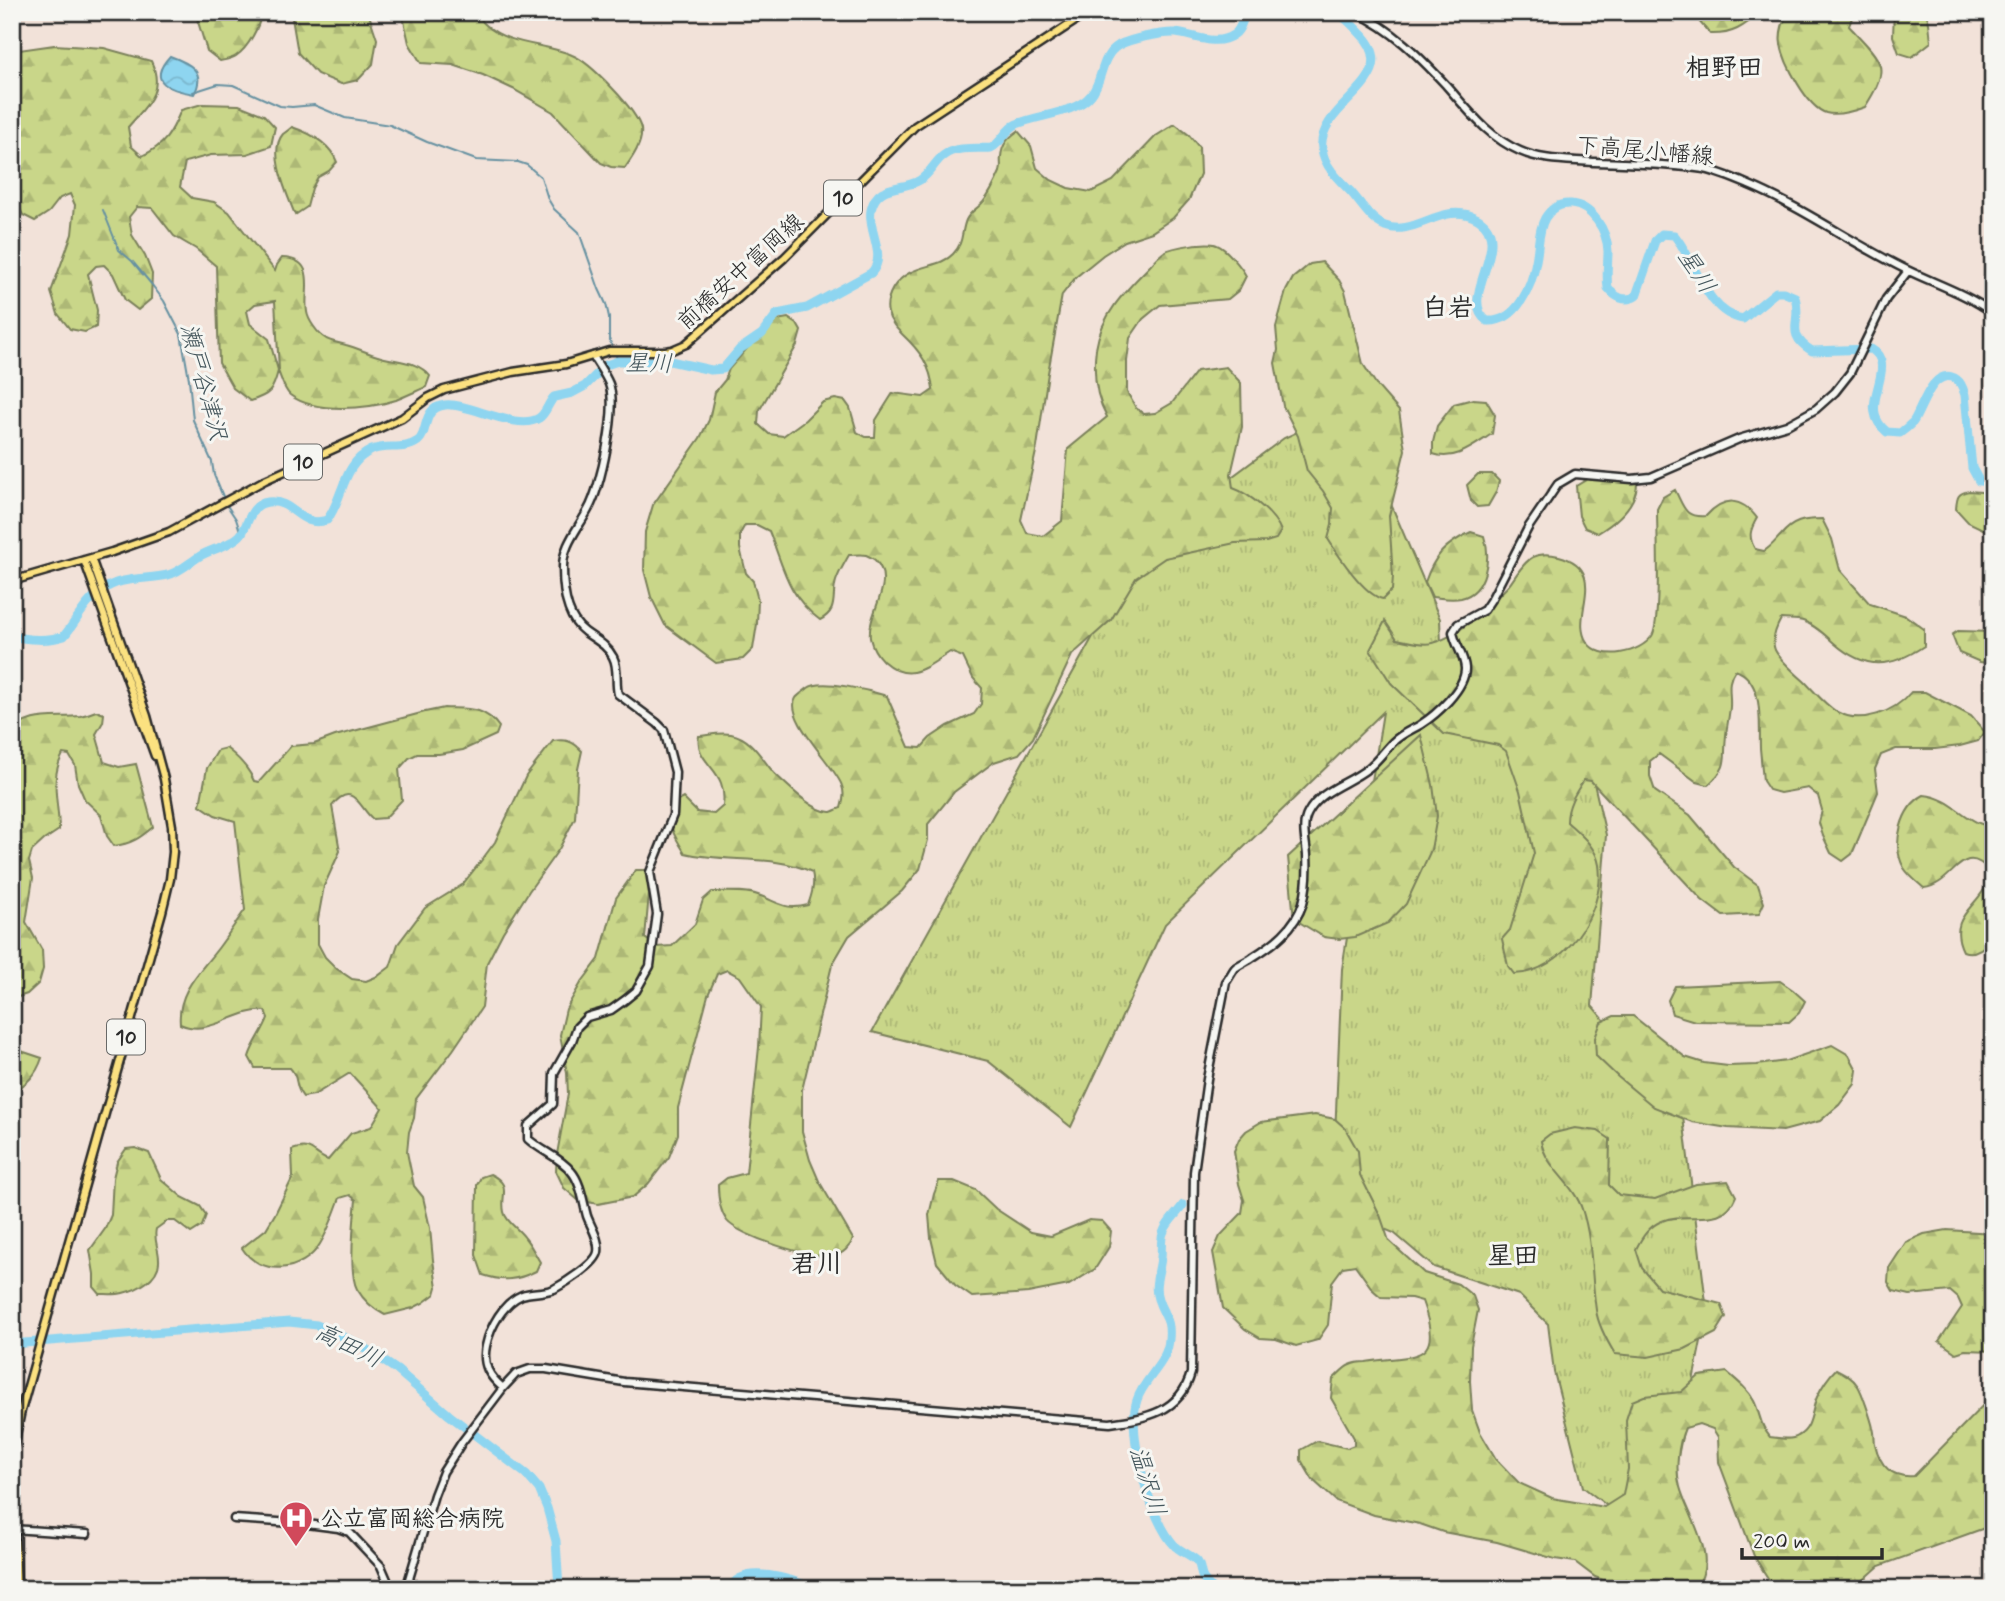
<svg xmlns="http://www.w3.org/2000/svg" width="2005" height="1601" font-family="Mynerve,'Klee One',sans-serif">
  <defs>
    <pattern id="grass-tufts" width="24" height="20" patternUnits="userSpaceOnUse" patternTransform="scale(1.75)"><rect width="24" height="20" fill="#c9d689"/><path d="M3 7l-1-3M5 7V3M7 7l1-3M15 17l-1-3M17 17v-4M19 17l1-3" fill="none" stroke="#adb876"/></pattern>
    <pattern id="forest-firs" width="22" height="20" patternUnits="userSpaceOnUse" patternTransform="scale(1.75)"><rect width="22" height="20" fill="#c9d689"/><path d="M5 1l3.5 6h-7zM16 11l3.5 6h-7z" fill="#adb876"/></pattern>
    <pattern id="water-waves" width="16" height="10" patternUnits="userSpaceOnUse" patternTransform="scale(1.75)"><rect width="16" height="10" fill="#8ed5f0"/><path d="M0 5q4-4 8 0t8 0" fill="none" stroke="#7bb7ce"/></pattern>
  </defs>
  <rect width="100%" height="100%" fill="#f2e2d9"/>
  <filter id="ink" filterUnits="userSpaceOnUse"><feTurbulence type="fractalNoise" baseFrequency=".0143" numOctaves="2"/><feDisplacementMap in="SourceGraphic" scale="14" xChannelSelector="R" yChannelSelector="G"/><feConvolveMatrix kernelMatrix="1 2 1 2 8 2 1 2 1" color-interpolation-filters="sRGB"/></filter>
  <g filter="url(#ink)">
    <!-- grass -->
    <path fill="url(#grass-tufts)" stroke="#7a805a" stroke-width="2" d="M1350,408L1440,619L1443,694L1593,779L1606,835L1592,1006L1682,1109L1707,1311L1660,1547L1583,1487L1554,1372L1548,1324L1519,1295L1434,1267L1394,1233L1332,1207L1342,969L1383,712L1165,924L1071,1127L988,1061L872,1032L1147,540L1284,438Z"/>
    <!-- forest -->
    <path fill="url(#forest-firs)" stroke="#7a805a" stroke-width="2" fill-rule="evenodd" d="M195,12H262C259,27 249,47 236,56C232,59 225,60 220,61L207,51Z
      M291,12H368L377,39L373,64L358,80L341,84L317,74L298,53Z
      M402,12H476C479,16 482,22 486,25C509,46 545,43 572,55C590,62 637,110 641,129C643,143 632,158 625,168L611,167L601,163L553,112L513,89L483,75L453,65L421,63L409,43Z
      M1691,12H1760C1744,27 1732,35 1710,34Z
      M1788,12H1854L1849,26C1857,35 1878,54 1880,66C1883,79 1872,96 1865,107C1854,111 1838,116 1826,113C1807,107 1784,63 1781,44C1779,32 1783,22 1788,12Z
      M1894,12H1926L1929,23L1931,42L1912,57L1899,53L1893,36Z
      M54,45L104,48L151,61C165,91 147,105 128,127L131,146L142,156C165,145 171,134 181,110L202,104L239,105L264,115L275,127L271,146L247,154L211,155L185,162L180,187L192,198L214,202L229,212L275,271L277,265L282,258C319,259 303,292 307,312C308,320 318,334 325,338C330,342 340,343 346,345C358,348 369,354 381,357C399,362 418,361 430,376L426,387C416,391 406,396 396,400C368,409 315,414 290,395C284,390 281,378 278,371C273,391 270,395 250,401L233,388L219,363L216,266L196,249L174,236L152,208L137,207L129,217L132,235L145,256L152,274L151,299L138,310L125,300L113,274L104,265L96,266L88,274L97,310L96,327L85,332L70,329L58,314L51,292L72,234L75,205L70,194L60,198L49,212L35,221L23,215L15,200L16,122L12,117V51ZM275,301L279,370H278L269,339L250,324L247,311L255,304Z
      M1175,124L1189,135L1199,147L1200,174L1189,200L1173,218L1152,232L1125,241L1103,255L1076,277L1062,295L1048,373L1037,447L1021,520L1027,533L1043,536L1062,521L1068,449L1107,417C1096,397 1093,372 1096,349C1101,315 1125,291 1148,268C1153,263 1158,256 1164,252C1172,247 1207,241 1217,245C1226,248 1242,268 1246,276L1239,290L1228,299L1160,305L1143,319L1130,338L1127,361V392L1136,408L1144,414L1155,413L1172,403L1197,371L1226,367L1241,383L1242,427L1231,474L1233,488C1250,494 1275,515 1281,531L1276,539L1266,542L1235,543L1165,558L1136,578L1111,620L1072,655L1033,738L1019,754L994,762L954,792L928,824V840L920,869L902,891L849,936L832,965L802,1090V1131L810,1160L819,1181L853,1239C850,1247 843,1254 834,1256C814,1260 739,1236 727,1221C719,1210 718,1197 718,1185L727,1178L746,1173L759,1047L761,1007L740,977L727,970L717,974L708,995L678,1108V1134L669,1157L648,1184L633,1197L598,1204L578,1200L564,1188L556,1171L557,1154L568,1094L567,1073L560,1035L566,1009L581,983L599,959L616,898L636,870H645L650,883L645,938L656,947L672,946L695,924L703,900L712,892C727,892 744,890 758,895C778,902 785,911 808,905C812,894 815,884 812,872C773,854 726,863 685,853C674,836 667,825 672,804L683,798L697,812L714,814L723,806C724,798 724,791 721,783C715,766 695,757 699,736C709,735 721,732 731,734C752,738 761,758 774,773C786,784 814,813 831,812C832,812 840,808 841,808C843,800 845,794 842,786C837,768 783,718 796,698C798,695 805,691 808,688C821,678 871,691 887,696L909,747L921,748L930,738L948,726L974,714L981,704L982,688L973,678L963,657L950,652C925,668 909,684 883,661C877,655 872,647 870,638C867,612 897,582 875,560C872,558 869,556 866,555C861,554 854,555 849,555C844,564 839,572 836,581C831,598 839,610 820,620C787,596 783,565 769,531L757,525H745L740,534V548L746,573L753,581L758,600L757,624L753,649L743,659L716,663L665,625L651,597L644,570L645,532L653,505L700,438L709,420L715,392L725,380L729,369L771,321L788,318L797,324L801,331L797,345L759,411L758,424L769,434L783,436L805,420L823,402L835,399L845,401L850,408L857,432L866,437H875L876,420L893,393L923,397L933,390C931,366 920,351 903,335C897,329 890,322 888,313C886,305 889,295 893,288C910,262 938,270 953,254C964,243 961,232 966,220C971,210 978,209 984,201C990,194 996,181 1000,172C1002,167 1000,162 1001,157C1002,144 1008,138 1018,131L1031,146L1037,168L1051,180L1068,188L1091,192L1113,181L1156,136Z
      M292,127C310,133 330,144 337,162L329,171L318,177L312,188L307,207L295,215C288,196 267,152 283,134C286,132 289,130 292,127Z
      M1322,262L1339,280L1345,291L1363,364L1378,387L1399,411L1405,450L1389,516L1393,576L1392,590L1383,599C1365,596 1338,555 1328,539L1332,524L1333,508L1323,491L1307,471L1298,436L1283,406L1275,363L1278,350L1276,327L1286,291L1293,278L1310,264Z
      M1473,399L1486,400L1495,415L1492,434C1474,445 1455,462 1433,454V442L1437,426L1454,404Z
      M1478,474H1492L1499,481L1496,492L1488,506L1477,507L1471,501L1467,485Z
      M1629,476L1637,482C1637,505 1616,522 1598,533L1585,528L1579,516L1576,486L1591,477Z
      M1675,490C1684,507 1684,518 1706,516C1724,496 1741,497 1757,518C1750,530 1748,537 1755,549L1764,551C1772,546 1775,541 1781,535C1793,521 1803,519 1822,519L1832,539L1840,570L1870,604L1906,616L1924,629V646C1891,668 1866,671 1834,643C1825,635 1815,625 1803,621C1796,619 1788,620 1781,619C1776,628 1771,640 1775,650C1780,660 1796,674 1805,682C1815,692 1825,705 1837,712C1861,725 1895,712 1911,692H1925L1971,716L1985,732L1978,741L1960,746L1935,749H1896L1881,755L1875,769L1878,792L1852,854L1843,861L1831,853L1823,836L1819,823L1822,810L1818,796L1808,788L1780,793L1769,790L1763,781C1762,770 1761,759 1760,748C1759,723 1765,680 1735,670C1726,683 1731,692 1730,707C1729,717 1727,726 1726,735C1723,762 1730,765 1708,785L1697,782L1659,754L1650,761V776L1655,791L1690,815L1734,867L1758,885L1764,903L1759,914L1723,916L1702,900L1591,781L1584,780C1575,793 1567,806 1567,822C1580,834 1596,846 1599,865C1606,912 1562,973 1514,974L1508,966L1502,939L1510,930L1534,853L1520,791L1506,751L1498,745L1444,734L1391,683L1370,650L1385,621L1397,639C1408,641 1422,646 1433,643C1461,635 1490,605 1509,585C1516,576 1523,562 1533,557C1541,553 1551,554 1559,556C1611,570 1569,616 1587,642C1593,652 1608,655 1620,653C1632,651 1644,647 1652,636C1661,622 1657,531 1657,509L1663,497Z
      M1969,491L1993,493V534L1968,522L1956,509C1957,498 1957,493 1969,491Z
      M1471,532L1484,536C1491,557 1487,592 1461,598C1451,600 1442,598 1432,597L1425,582C1434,556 1445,544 1471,532Z
      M1958,631L1993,632V664L1980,662L1959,653L1952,635Z
      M444,708C468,709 484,706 499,727L496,735L463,750L439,754H417L409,758L399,769L402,800L385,818L373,819C360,809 353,779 332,806L340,851L324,886L318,919V944L325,957L337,969L352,979L366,981L378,976L390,967L398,944L425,908L462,885L481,861L495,842L526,776L553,741C566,739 573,741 582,751L578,769L575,818L559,849L529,891L503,932L487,963L482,1007L453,1050L416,1099L414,1118L409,1132L407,1152L414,1186L423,1197L430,1228L433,1260L437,1287L435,1294L423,1303L413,1308L385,1315C373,1309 364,1301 357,1289C348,1273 354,1219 356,1200L350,1195L340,1198C334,1213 329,1230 320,1244C303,1273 260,1277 242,1248L266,1229L275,1214L293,1177L292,1150C312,1142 313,1155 328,1160L351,1133L371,1127L382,1108L350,1073L314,1095L303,1097C293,1085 300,1078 290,1068H255L249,1057C253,1043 263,1032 268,1018L265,1011C237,1008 209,1038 180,1024C177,991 201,971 219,947C228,935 236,922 245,910L235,821L215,815L200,805L207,768L218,750L226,748C238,757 248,767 254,781L259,782L291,746L314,744L335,736L425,712Z
      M96,711L104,714L103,722L96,734L104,762L119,767L136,764L153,827C140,838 131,844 114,846L107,836L101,815L85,800L78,784L75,765L69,755L63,754C49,780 59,803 59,830L44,840L32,851L29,861L33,878L26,922L42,950L43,969L39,983L27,994L12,999V735C24,711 58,719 80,716C85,715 91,713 96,711Z
      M1421,735L1433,785L1437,816L1431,850L1406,904L1388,923L1355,937L1339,939L1324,937L1294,919L1288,857Z
      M1924,795C1955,798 1967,826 1993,826V936C1987,946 1975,956 1963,951C1943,911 1991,904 1989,870C1961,840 1954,885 1924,888C1917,882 1909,876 1904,868C1891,845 1901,807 1924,795Z
      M1780,981L1793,990L1805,1001L1799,1013L1789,1022L1695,1021L1672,1014L1668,1000L1675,986Z
      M1614,1016H1633L1685,1057L1704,1063L1728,1066L1757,1065L1786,1061L1832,1045L1849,1055L1857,1070L1855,1084L1839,1105L1820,1121L1783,1131L1728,1128L1692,1122L1654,1107L1618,1077L1596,1056L1595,1038L1601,1022Z
      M12,1048L42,1058C36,1076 27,1083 12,1093Z
      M1315,1115L1335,1119L1345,1128L1358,1151L1360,1175L1380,1215L1389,1241L1424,1273L1458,1284L1473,1296L1478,1310L1471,1346L1470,1381L1472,1410L1480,1432L1496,1459L1519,1483L1552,1498L1604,1507L1623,1495L1628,1469L1626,1420L1632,1401L1644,1396L1681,1392L1699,1376L1727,1372C1737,1381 1748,1389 1754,1401C1761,1415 1759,1424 1770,1437C1778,1438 1791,1441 1798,1436C1813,1428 1811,1410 1817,1397C1822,1386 1828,1377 1836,1369C1844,1373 1852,1377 1858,1386C1862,1392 1871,1419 1873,1428C1875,1433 1874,1439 1875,1444C1880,1466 1891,1478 1914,1476L1993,1395V1525L1879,1566L1859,1584L1810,1589H1781L1771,1583L1754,1556L1719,1462L1718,1437L1713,1429L1699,1424L1685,1428C1678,1444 1675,1470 1680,1487C1688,1517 1722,1560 1694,1589H1627L1595,1577L1575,1562L1555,1559L1497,1542L1443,1532L1420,1524L1374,1515L1336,1501L1313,1480L1301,1460V1450L1317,1441L1347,1448L1354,1445V1438L1331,1398L1333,1379C1338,1375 1344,1367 1350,1365C1354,1363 1361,1362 1366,1362C1413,1354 1446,1366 1422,1301L1411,1298L1381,1297L1373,1290L1355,1265L1343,1267L1332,1282L1328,1325L1318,1340L1296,1346L1276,1339L1260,1338L1245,1329L1223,1308L1213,1252L1220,1236L1242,1213L1244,1200L1239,1184L1234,1151L1239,1139L1246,1131L1261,1122Z
      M1575,1128L1598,1131L1610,1139L1609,1185L1619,1195L1655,1199L1696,1184L1728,1181L1736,1196C1723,1230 1687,1210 1662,1221C1649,1226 1642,1237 1636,1249L1642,1268L1659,1288L1721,1304L1726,1317L1716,1333L1685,1349L1648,1357L1615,1354C1607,1341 1598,1325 1596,1310C1591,1276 1593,1242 1582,1209C1574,1184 1545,1167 1541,1141L1550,1134Z
      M135,1148L149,1153L161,1179L182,1197L200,1206L206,1215L202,1226L191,1233L175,1221H167L156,1229C153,1241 160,1250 159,1262C158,1279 137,1290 123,1293C116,1295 107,1294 100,1294L94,1287V1274L90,1250L105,1229L111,1215L113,1178L117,1162L126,1149Z
      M490,1174C513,1185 500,1194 504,1212C506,1222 519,1229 525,1238C531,1245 535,1254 540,1262L536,1271C518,1280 503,1282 483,1275L476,1255L477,1185L481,1177Z
      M939,1181H954L976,1190L996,1209L1031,1232L1051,1236L1089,1220L1102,1221L1111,1231L1109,1247L1095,1269L1069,1285L1028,1293L972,1297L955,1285L937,1263L931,1238L929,1215L934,1194Z
      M1947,1230L1993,1233V1351L1965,1350L1956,1353L1939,1341L1962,1307L1958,1298L1950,1291L1910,1295L1893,1291L1888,1282L1889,1268L1906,1242L1924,1234Z"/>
    <!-- water -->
    <path fill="url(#water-waves)" stroke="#6691a1" stroke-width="2" d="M170,56C189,63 207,71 194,94C171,90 145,83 170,56Z"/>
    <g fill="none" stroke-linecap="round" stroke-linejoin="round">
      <!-- stream -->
      <path stroke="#6691a1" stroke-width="2" d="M193,92L218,84L233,85L280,106L292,107L314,105L345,118L390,125L427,142L476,160L518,162L527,165L541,177L548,199L554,209L579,232L599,289L606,304L609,317V339L613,348
        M103,210L119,250L132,261L152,285L164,301L181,334L189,379L193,420L212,462L214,475L224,499
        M615,353L618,361
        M226,504L236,519L241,534"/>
      <!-- river -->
      <path stroke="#8ed5f0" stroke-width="9" d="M1335,12C1346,17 1351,24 1359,32C1409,80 1316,103 1322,149C1324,166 1339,180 1351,192C1360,202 1371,221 1385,226C1415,238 1444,199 1478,219C1516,242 1456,298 1487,321C1517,323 1532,286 1536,261C1539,247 1538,230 1545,218C1551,208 1559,203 1571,204C1592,206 1607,230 1608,251C1608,263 1606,276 1608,288C1615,297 1625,303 1636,296L1655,241L1662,234L1674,235C1696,260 1705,313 1743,319L1776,292H1783L1795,297C1803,322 1783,333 1812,351L1871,349C1895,362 1870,393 1875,413C1876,421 1881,427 1887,432L1900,433C1904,430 1909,426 1913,422C1922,409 1931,371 1952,377C1960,379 1963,388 1965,395L1972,468L1979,481L1993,482
        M12,636C27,640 50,641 64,636C77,621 84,603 101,591C121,576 145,580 168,575C180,572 190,562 200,556C208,551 217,549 225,545C231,542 238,539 242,533C249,521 251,504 268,502C294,499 299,529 327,520C344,498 342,463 372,450C387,444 404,451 418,441C429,433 421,408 445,405C468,402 517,432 539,418C546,414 548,403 554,397L572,393L585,386L606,365L618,361H670L711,370L723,369L740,349L762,334L777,314L807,308L871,273C888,256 867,231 871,210C877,182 902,191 920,180C933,172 936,156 952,151C964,147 978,149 991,148C1002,143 1005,129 1017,124C1039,114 1076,114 1091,95C1104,80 1099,57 1119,45C1130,39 1163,32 1176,33C1194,35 1216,47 1233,35C1241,31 1242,20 1246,12
        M1183,1205C1177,1214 1168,1221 1164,1231C1160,1238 1162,1249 1161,1257C1160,1271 1153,1285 1158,1299C1164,1318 1171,1317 1169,1339C1168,1363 1144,1378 1137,1400C1126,1433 1150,1520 1175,1546C1182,1552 1191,1555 1197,1561C1201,1566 1200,1571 1202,1576C1204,1581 1209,1585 1212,1589
        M12,1344L289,1322L317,1325L357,1343L397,1370L449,1415L526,1474L539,1489L547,1508L556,1541L559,1589
        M730,1589C742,1562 794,1580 814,1589"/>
      <!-- secondary casing -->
      <g stroke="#2b2b2b" stroke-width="11">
        <path id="secondary" d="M1356,12C1393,30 1418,55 1446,85C1469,111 1488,137 1520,151C1542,161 1569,160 1593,162C1630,163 1668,164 1704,169C1719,172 1735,179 1749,185C1804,208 1853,244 1907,270C1936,284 1967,294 1993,313
          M503,1388C489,1376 482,1365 486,1346C490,1327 503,1303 522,1295C532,1292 544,1293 554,1289C565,1283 596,1264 598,1252C600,1240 591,1227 587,1216C583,1202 581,1182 571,1171C560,1157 541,1151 528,1139V1126L553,1104L554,1073L572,1041L577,1027L587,1017L611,1010L625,1000L636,991L650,966L657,914L650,872L673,815L675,772L664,730L657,723L618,694C615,682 619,668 613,657C607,645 596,640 585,632C566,618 563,591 563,569C562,546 578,529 588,510C601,487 618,408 609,384C605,374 598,365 593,356
          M234,1519L307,1524L338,1528L349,1532L381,1566L391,1589
          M12,1529L87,1534
          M406,1589L434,1495L443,1472L462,1442L503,1388L516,1374L530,1369H546L624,1382L1110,1423C1145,1418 1180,1413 1191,1373L1194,1172L1207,1079L1226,982C1229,978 1232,972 1235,968C1240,964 1248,961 1253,957C1274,944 1295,928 1303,903C1307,888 1308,871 1307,855C1306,842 1301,825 1308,813C1320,790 1348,784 1367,769C1377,762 1384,751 1393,742C1401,734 1411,730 1420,725C1436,715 1466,688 1465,668C1464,655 1455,645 1453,632L1458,624L1484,610L1492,598L1528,528L1558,484L1575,474L1632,479L1651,477L1739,439L1787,425L1816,409L1835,392L1850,373L1886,299L1908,271"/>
      </g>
      <!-- primary casing -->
      <g stroke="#2b2b2b" stroke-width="11">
        <path id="primary" d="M84,560L155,756
          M12,581L112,552L169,532L265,480L402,418L428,398L444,390L513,372L566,364L609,351H665L672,350L686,344L784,258L915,126L1089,12
          M12,1455L21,1411L162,912L170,879L173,852L172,826L164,779L147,716L91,558
          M12,1472L17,1589"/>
      </g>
      <!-- secondary -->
      <use href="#secondary" stroke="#f6f6f2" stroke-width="6"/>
      <!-- primary -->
      <use href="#primary" stroke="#fbe180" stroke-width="6"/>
    </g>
  </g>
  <!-- icons -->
  <defs>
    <g id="hospital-pin" transform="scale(1.75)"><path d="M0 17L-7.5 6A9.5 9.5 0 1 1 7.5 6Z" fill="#d1495b" stroke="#f6f6f2"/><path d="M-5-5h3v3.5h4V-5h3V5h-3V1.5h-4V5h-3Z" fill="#fff"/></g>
  </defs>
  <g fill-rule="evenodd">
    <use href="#hospital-pin" x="296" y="1518"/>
  </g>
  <g text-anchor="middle" stroke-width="6" stroke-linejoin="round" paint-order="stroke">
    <!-- shield labels -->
    <g fill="#f6f6f2" stroke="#686867" stroke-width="2">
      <rect x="824" y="180.5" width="38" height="35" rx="5"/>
      <rect x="284" y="444.5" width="38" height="35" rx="5"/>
      <rect x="107" y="1019.5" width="38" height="35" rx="5"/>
    </g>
    <g font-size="21" font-weight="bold" fill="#2b2b2b">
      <text x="843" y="205">10</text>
      <text x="303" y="469">10</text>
      <text x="126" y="1044">10</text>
    </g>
    <!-- street labels -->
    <g font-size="23" fill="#2b2b2b" stroke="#f6f6f2">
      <text transform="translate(1645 150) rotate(5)" y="8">下高尾小幡線</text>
      <text transform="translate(740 271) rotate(-42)" y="8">前橋安中富岡線</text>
    </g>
    <!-- poi labels -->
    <g font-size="23" font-weight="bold" fill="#2b2b2b" stroke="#f6f6f2" text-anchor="start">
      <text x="320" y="1526">公立富岡総合病院</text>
    </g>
    <!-- water labels -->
    <g font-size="24" font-style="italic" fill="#44565c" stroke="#f6f6f2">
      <text transform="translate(1697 271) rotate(57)" y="8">星川</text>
      <text transform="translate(649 363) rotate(1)" y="8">星川</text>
      <text transform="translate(204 382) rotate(75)" y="8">瀬戸谷津沢</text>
      <text transform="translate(349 1345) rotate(26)" y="8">高田川</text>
      <text transform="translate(1148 1481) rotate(73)" y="8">温沢川</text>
    </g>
    <!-- quarter labels -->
    <g font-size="26" font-weight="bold" fill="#2b2b2b" stroke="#f6f6f2">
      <text x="1724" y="76">相野田</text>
      <text x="1448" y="316">白岩</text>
      <text x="1513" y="1264">星田</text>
      <text x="817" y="1272">君川</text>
    </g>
  </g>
  <!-- margin -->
  <rect width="2005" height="1601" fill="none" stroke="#f6f6f2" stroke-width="42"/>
  <rect x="21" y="21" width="1963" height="1559" fill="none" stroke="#2b2b2b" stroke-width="2.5" filter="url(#ink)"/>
  <!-- scale -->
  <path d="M1742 1548v10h140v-10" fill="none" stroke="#2b2b2b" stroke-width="3.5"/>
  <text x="1753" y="1548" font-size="21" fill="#2b2b2b" stroke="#f6f6f2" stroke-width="5" paint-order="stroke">200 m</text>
</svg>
